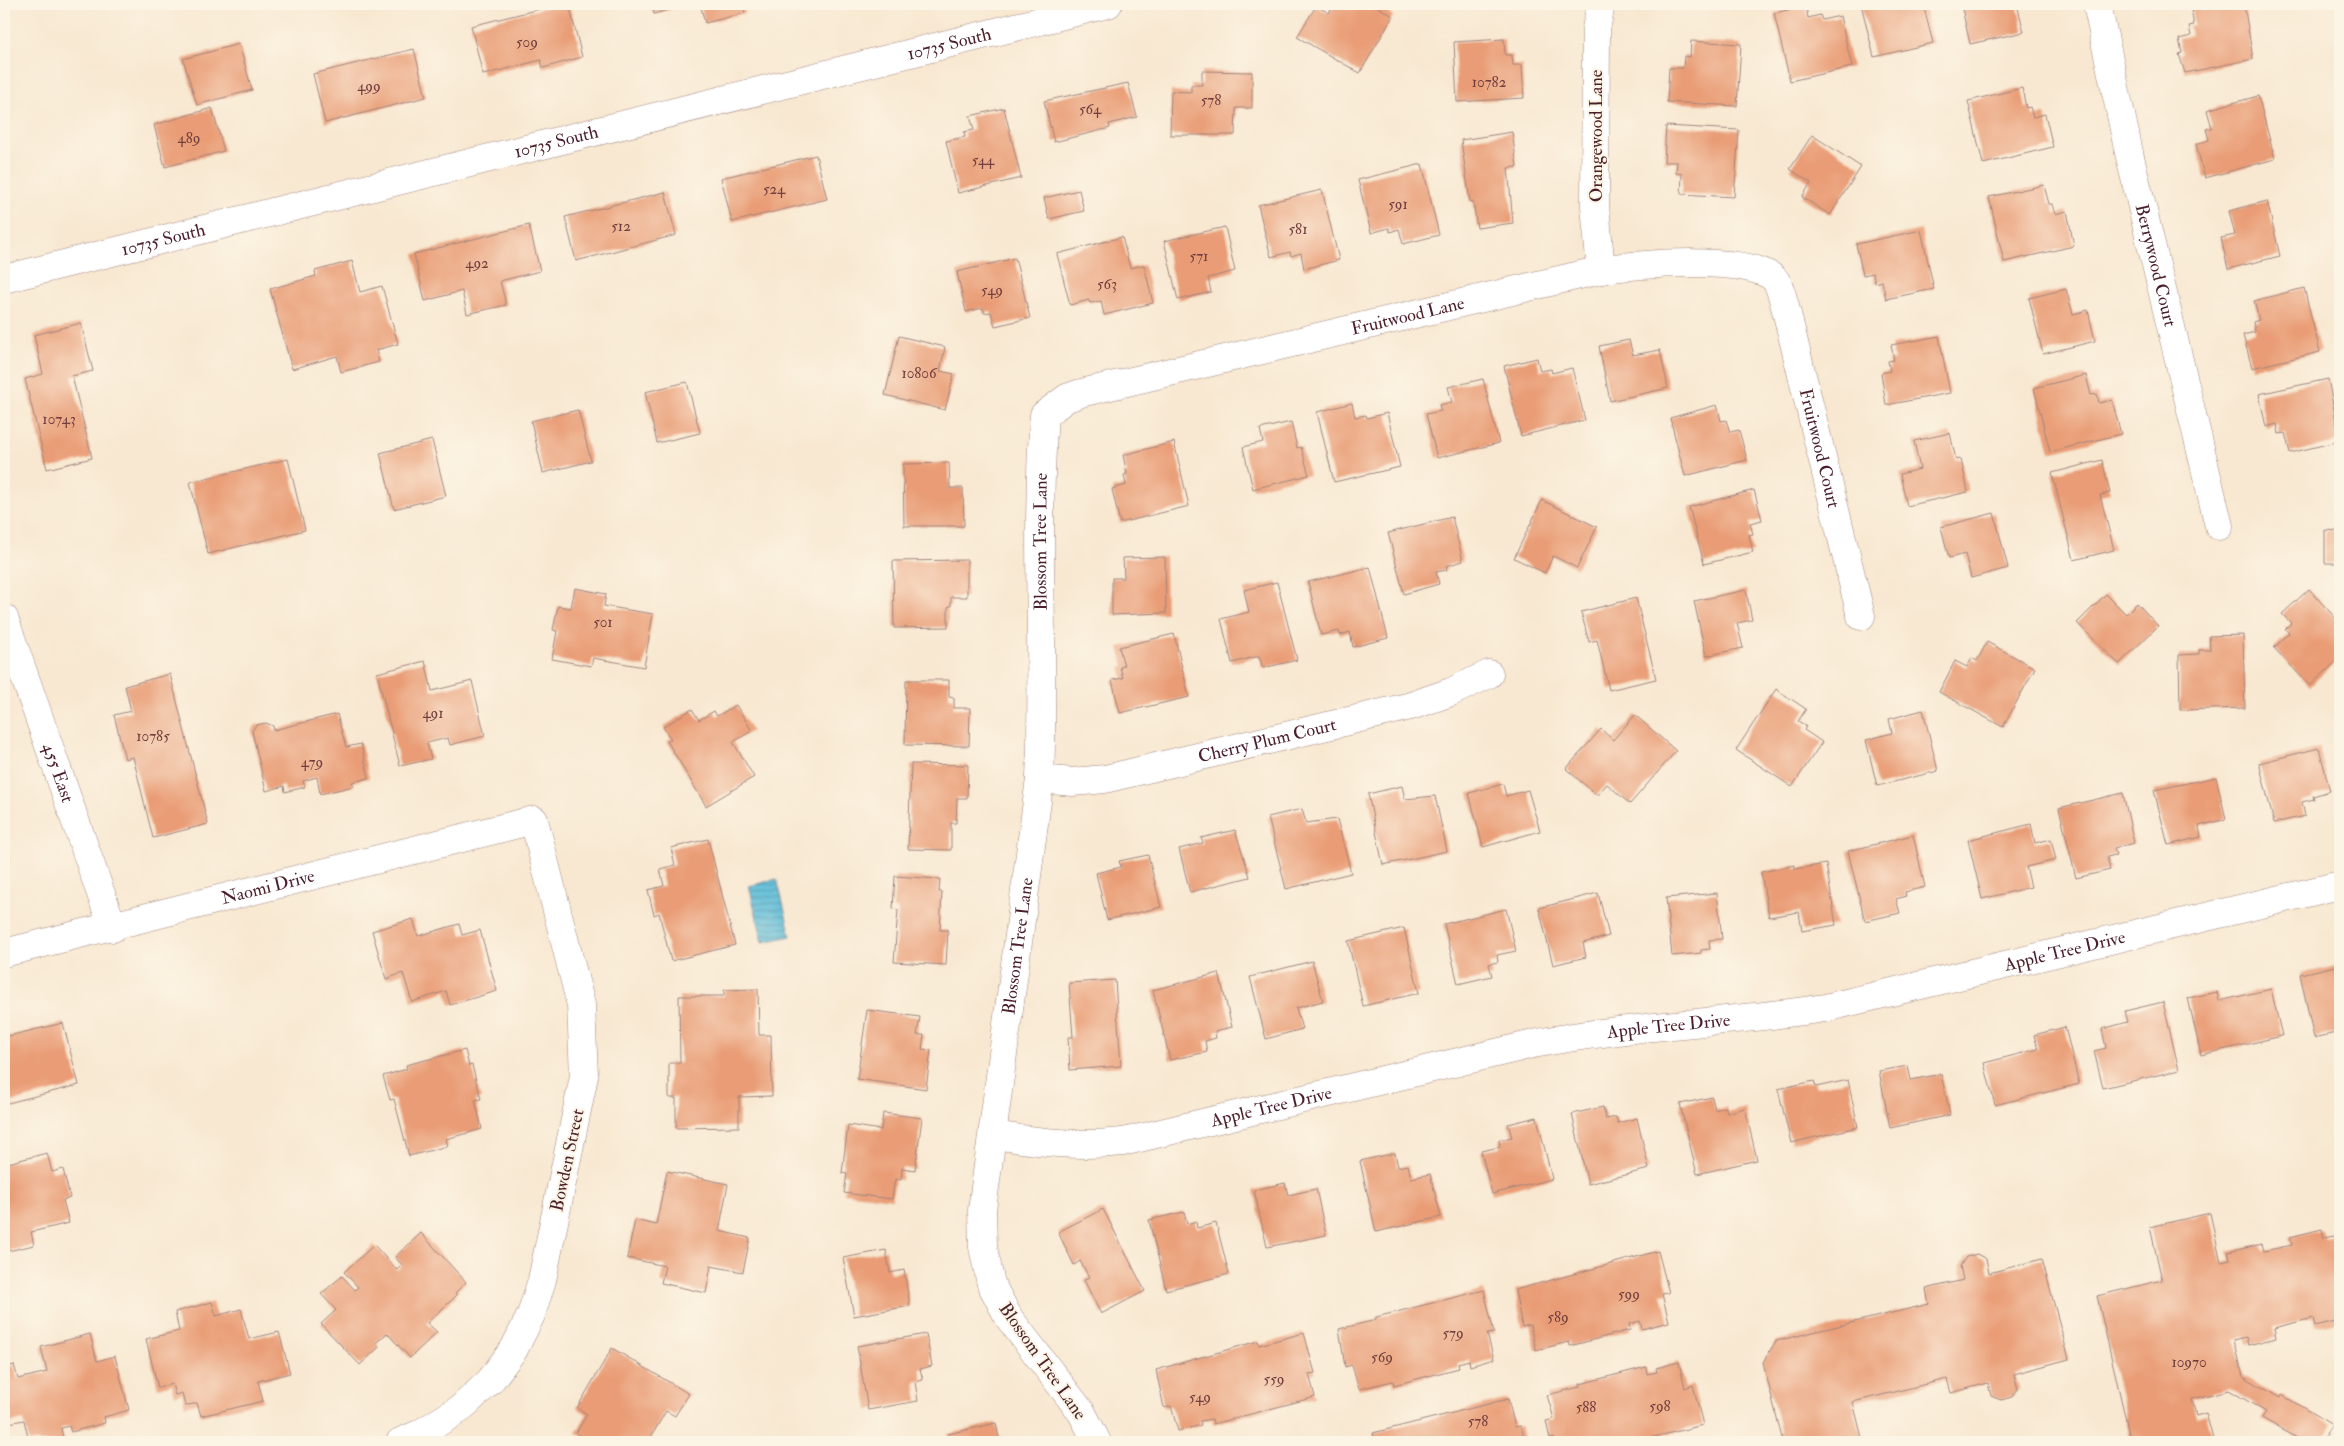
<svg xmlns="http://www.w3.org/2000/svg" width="2344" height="1446" font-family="'IM FELL Double Pica',serif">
  <defs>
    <pattern id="water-rules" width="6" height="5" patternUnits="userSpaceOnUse" patternTransform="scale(1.25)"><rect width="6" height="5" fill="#59bbd8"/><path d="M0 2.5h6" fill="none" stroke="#4c97af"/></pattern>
  </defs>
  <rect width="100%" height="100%" fill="#fcf5e5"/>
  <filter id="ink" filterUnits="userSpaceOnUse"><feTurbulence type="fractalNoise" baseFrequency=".02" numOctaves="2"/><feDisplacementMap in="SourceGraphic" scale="10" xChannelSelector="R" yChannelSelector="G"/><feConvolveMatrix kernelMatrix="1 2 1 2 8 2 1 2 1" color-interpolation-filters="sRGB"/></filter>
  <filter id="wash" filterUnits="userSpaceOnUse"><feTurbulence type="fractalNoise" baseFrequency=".0096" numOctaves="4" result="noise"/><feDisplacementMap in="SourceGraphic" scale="20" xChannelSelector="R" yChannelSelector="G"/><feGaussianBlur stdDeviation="1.12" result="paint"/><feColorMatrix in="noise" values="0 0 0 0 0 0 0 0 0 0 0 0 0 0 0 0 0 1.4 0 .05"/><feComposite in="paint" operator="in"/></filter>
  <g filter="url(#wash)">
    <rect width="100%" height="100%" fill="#f8e8d1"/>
    <!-- water -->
    <path fill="url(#water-rules)" stroke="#526d82" d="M777,879L791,936L763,942L749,886Z"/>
    <g id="blocks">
      <!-- building -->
      <path fill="#e99c75" d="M560,4H569L582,57L543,68L541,60L483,75L471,26Z
        M651,4H690L654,14Z
        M700,4H743L745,13L705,23Z
        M1334,4L1338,6L1340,4H1373L1393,16L1360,73L1297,37L1316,6L1329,13Z
        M1861,4H1923L1933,43L1874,57Z
        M1961,4H2017L2024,32L1970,44Z
        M2197,4H2244L2253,59L2185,73L2179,54L2182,53L2179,39L2191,36L2189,26L2194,25L2190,5Z
        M1806,6L1808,18L1820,15L1822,20L1840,16L1852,67L1790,81L1774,13Z
        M1504,39L1505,55H1512L1513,65H1522L1524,98L1457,102L1454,42Z
        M1691,41L1741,44L1737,106L1667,102L1669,68H1683L1684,56L1690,57Z
        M239,44L252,90L197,105L183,59Z
        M414,49L426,97L325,123L313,74Z
        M1202,71L1252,72V108H1236L1235,135H1170L1171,91L1191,92V85H1202Z
        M1128,83L1137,117L1109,124L1110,128L1054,142L1044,101Z
        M2022,88L2026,108L2030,107L2033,117L2045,114L2053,147L1983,164L1968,101Z
        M2258,96L2275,159L2205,178L2196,144L2209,140L2206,129L2212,128L2207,110Z
        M212,108L224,151L165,167L154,125Z
        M1004,108L1021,178L958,193L946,141L965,137L964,132L974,130L970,116Z
        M1666,126L1739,130L1734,197L1681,194L1682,174L1676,173L1677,162H1664Z
        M1512,132L1517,167L1508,168L1513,223L1477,228L1473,201L1470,202L1461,140Z
        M1812,135L1861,167L1830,215L1802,197L1811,183L1790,169Z
        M816,155L827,199L732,222L721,178Z
        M1422,164L1439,235L1403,244L1399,229L1390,232L1389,228L1371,233L1358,180Z
        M2044,185L2049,204H2052L2055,214L2067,211L2074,246L2004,262L1989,197Z
        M1079,190L1084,211L1049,219L1044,198Z
        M1322,190L1339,260L1304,269L1301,253L1291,256L1290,252L1271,257L1258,205Z
        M665,192L676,235L576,261L565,217Z
        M2267,201L2280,256L2228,269L2221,238L2235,235L2229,211Z
        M529,225L540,271L500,281L506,305L467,314L462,291L425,301L414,254Z
        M1225,227L1235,271L1208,278L1211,292L1178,300L1164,241Z
        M1921,230L1934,289L1886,299L1882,281L1875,283L1873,273L1863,275L1856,244Z
        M1122,237L1130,268L1144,265L1153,303L1104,315L1101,301L1090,303L1089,300L1070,305L1057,254Z
        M1015,258L1030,318L995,326L991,312L984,313L983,308L966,312L957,272Z
        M352,261L360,292L382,286L398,344L376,350L379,362L341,372L337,356L292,369L270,289L316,276L315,271Z
        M2304,288L2320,352L2252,368L2243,335L2255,332L2253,322L2259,320L2254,301Z
        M2066,289L2073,314L2088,310L2095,341L2043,354L2029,298Z
        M81,323L93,371L72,376L92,458L47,469L25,379L43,374L34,335Z
        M899,336L945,347L940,371L954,374L945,410L885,395Z
        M1939,336L1950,393L1886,405L1881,373L1890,371L1888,361L1894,360L1891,345Z
        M1629,340L1633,355L1660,350L1668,388L1610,401L1599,346Z
        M1537,358L1540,371L1551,369L1552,373L1572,368L1585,420L1521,436L1504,366Z
        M2086,375L2091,395L2097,394L2099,403L2112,400L2121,434L2050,452L2034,388Z
        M1483,379L1499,443L1437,458L1426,414L1441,411L1439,405L1452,402L1448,387Z
        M2328,379L2340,441L2290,453L2285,433L2279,434L2277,424L2266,427L2259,394Z
        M687,382L700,433L657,443L645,392Z
        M1352,403L1355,417L1366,415L1367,418L1387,413L1400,467L1334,482L1317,412Z
        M1717,405L1721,421L1726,420L1730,432L1739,430L1747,460L1685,476L1670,418Z
        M578,410L591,461L543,473L531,421Z
        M1291,422L1297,448L1301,447L1309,475L1253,489L1243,447L1263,442L1260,429Z
        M1950,433L1956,460L1961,459L1968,492L1907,506L1900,474L1920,469L1914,441Z
        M432,440L446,496L394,509L380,453Z
        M1174,442L1189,506L1120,523L1112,489L1126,485L1124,475L1127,474L1123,455Z
        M288,459L305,530L208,554L190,482Z
        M2102,460L2110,493L2100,495L2114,550L2074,560L2052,473Z
        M949,463L950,488H963L964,526H904L903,464Z
        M1754,490L1762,520L1750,523L1753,534L1749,535L1753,552L1704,564L1689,507Z
        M1542,500L1597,527L1577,568L1553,556L1545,573L1514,558Z
        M1994,513L2008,568L1971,578L1965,554L1949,558L1941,527Z
        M1452,517L1463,561L1446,566L1447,570L1436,572L1439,584L1404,594L1388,533Z
        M2325,530L2340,531V563H2325Z
        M1165,557L1166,613L1112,615V578H1124L1123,558Z
        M967,560V597H951V606L948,607V627L894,628L893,561Z
        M1370,567L1388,638L1353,647L1350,632L1340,635L1339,631L1321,635L1308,582Z
        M1277,582L1297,660L1263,668L1259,656L1232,663L1221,619L1249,612L1244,590Z
        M575,588L606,594L604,606L653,614L644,667L593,658L591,666L552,659L557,631L553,630L558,606L571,608Z
        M2309,589L2340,623V658L2310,686L2274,648L2289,633L2285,629L2291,623L2282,614Z
        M1746,590L1752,620L1737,623L1743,648L1706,656L1694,601Z
        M2106,594L2126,614L2137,603L2158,626L2119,664L2077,623Z
        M1636,598L1656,679L1609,690L1597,640L1589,642L1581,612Z
        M1174,634L1189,697L1120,713L1112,680L1123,678L1120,667L1124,666L1119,647Z
        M2243,635L2245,708L2180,710L2179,655L2199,654V650H2210L2209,636Z
        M1987,642L2035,668L2003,727L1939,692L1955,661L1967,667L1972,658L1977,661Z
        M425,661L432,691L472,681L485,736L450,745L448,738L427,743L431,759L400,766L377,673Z
        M170,674L208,824L153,838L133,757L125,759L114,715L131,711L125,686Z
        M906,680H949V697L954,698V708H970L969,746L905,745Z
        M1776,689L1806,709L1798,721L1806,726L1804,730L1822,742L1792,787L1736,750Z
        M736,705L752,731L733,742L754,777L706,806L667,741L671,739L663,727L692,709L699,720L714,711L717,716Z
        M1923,710L1938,771L1877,786L1866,740L1892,733L1889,719Z
        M337,714L346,747L361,744L369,778L352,782L354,786L320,794L317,777L303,781L305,787L285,792L284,786L266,791L252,731L256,725L266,723L273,726L274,730Z
        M1635,715L1676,751L1630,804L1607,784L1597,795L1566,769L1601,729L1613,740Z
        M2319,748L2330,791L2313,796L2314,799L2302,802L2305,816L2274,823L2259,763Z
        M911,764L968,765L967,798H957L956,823H951V850L908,849Z
        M2216,777L2226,819L2199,826L2201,837L2168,845L2154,790Z
        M1503,784L1506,796L1528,790L1540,831L1483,847L1469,793Z
        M1402,786L1405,799L1435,796L1447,851L1383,865L1368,794Z
        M2123,793L2134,843L2114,848L2116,855L2107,857L2110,870L2076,878L2059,808Z
        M1302,809L1306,823L1337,819L1351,873L1286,889L1268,817Z
        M2031,824L2035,843L2051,839L2056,860L2026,867L2031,887L1982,899L1968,840Z
        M1235,830L1250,877L1190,892L1179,849L1203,843L1201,838Z
        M1913,835L1925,887L1905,892L1906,896L1896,899L1900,913L1865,921L1848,851Z
        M708,839L735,945L671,961L659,913L654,915L648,890L664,886L660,869L675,865L671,848Z
        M4,840L10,860L4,862Z
        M1148,855L1161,907L1107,920L1096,873L1121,867L1119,861Z
        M1826,864L1836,925L1802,931L1799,912L1769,917L1761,872L1795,865V869Z
        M895,876L940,879L939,892H942L940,930H948L946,965L894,962L898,910L893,909Z
        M1598,893L1609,936L1583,943L1586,957L1553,965L1539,908Z
        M1717,893L1722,939L1709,940L1710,949L1701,950V953L1672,956L1666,898Z
        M1506,909L1516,951L1497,955L1498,962L1489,964L1492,976L1458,984L1444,924Z
        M413,919L418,936L459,924L462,935L480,930L497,991L450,1005L446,991L412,1002L403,973L386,979L372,931Z
        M1404,928L1419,993L1363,1006L1348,941Z
        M1312,961L1323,1001L1296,1008L1302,1029L1266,1039L1250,977Z
        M2336,966L2340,984V1032L2314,1038L2300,974Z
        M1219,973L1232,1027L1215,1031L1216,1038L1205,1041L1207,1052L1170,1060L1153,990Z
        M1115,980L1121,1066L1070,1070L1068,1037H1073L1069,983Z
        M758,989L759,1035H771L772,1096L739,1097V1127L676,1128V1098H669V1063H680L679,996H724V990Z
        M2271,989L2282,1036L2201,1055L2188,998L2217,992L2219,1001Z
        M2163,1002L2179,1070L2103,1088L2094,1051L2106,1048L2102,1029L2128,1022L2125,1011Z
        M867,1010L920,1017L917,1035H924L922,1049L931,1050L926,1089L857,1079Z
        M63,1023L79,1085L4,1104V1037Z
        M2065,1027L2079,1084L1995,1105L1984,1063L2038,1049L2034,1035Z
        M465,1050L469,1066L472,1065L481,1099L475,1100L482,1129L446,1139L448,1146L409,1156L394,1099L390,1100L383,1076L407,1069L406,1065Z
        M1908,1066L1911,1080L1941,1074L1950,1115L1890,1128L1879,1071Z
        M1848,1080L1858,1127L1791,1143L1778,1089L1814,1081L1816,1087Z
        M1712,1097L1715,1110L1726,1107L1727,1113L1745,1108L1757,1160L1697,1174L1680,1104Z
        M1603,1107L1606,1119L1616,1117L1618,1123L1637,1118L1649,1169L1588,1184L1572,1114Z
        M883,1113L922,1118L915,1170L902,1168L901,1180L895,1179L892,1199L844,1193L847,1174L842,1173L848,1125L881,1130Z
        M1537,1117L1552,1179L1492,1194L1481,1151L1500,1147L1499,1140L1512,1137L1508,1124Z
        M47,1153L52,1172L63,1169L70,1198L63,1200L69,1223L31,1232L34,1245L4,1252V1164Z
        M1395,1153L1398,1167L1408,1165L1411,1178L1430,1174L1441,1217L1376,1232L1360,1161Z
        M667,1171L728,1184L719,1231L750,1238L743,1272L711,1266L706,1293L661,1283L665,1266L627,1258L635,1220L656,1225Z
        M1285,1183L1288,1195L1316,1189L1326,1235L1267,1247L1254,1190Z
        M1103,1209L1145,1291L1101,1314L1084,1280L1089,1277L1080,1261L1074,1265L1058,1232Z
        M1184,1212L1187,1224L1196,1221L1197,1228L1216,1223L1229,1274L1166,1290L1149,1220Z
        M2210,1213L2221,1262L2230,1260L2228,1252L2262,1244L2264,1251L2292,1245L2290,1237L2322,1229L2324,1238L2340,1235V1320L2315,1326L2313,1318L2274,1328L2276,1338L2248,1345L2246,1337L2234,1340L2243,1376L2280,1398L2282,1395L2332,1425L2321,1442H2303L2262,1418L2266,1412L2229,1390L2192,1399L2196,1416L2206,1413L2213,1439L2204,1442H2131L2097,1296L2162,1280L2150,1227Z
        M421,1233L466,1282L455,1293L457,1295L427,1323L437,1332L410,1358L387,1333L376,1343L379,1347L360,1365L321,1324L336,1310L321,1294L342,1276L355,1290L358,1287L344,1272L374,1245L397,1270L402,1265L395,1257Z
        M886,1250L890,1273L904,1270L910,1306L854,1316L843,1258Z
        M1658,1251L1669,1293L1662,1294L1669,1322L1642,1329L1640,1321L1629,1324L1630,1330L1570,1346L1569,1342L1536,1350L1530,1325L1522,1327L1515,1290Z
        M1977,1254L1986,1259L1989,1273L2042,1259L2069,1359L2014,1374L2018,1389L2012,1397L2001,1400L1991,1396L1988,1383L1951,1393L1947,1379L1853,1402L1863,1442H1783L1763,1362L1776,1341L1929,1304L1926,1289L1963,1280L1960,1266L1966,1257Z
        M1484,1290L1494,1333L1487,1334L1494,1359L1470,1366L1469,1360L1458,1363L1459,1368L1394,1385L1393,1381L1359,1389L1352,1365L1345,1367L1339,1329L1376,1320V1317Z
        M212,1302L216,1316L241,1309L249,1339L279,1332L290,1373L258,1381L263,1401L201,1416L197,1403L185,1406L182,1393L175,1395L172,1384L158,1388L146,1339L179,1331L175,1312Z
        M1304,1333L1315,1373L1309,1374L1315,1397L1213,1424L1212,1419L1200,1421L1201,1425L1178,1431L1171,1406L1164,1408L1156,1370L1258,1341L1259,1345Z
        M90,1334L97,1361L115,1356L129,1410L104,1417L105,1423L71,1432L69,1426L61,1428L64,1442H29L24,1420L4,1424V1368L14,1365L18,1379L47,1372L41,1347Z
        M926,1334L932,1366L920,1369L923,1380L915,1382L918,1401L868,1410L857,1346Z
        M612,1348L689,1394L675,1416L666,1411L648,1442H591L576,1433L587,1414L577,1408Z
        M1679,1362L1685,1388L1693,1385L1703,1425L1634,1442H1555L1554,1438L1550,1439L1546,1421L1554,1419L1547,1395L1580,1387V1384L1646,1367L1647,1374L1657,1372L1656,1368Z
        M1508,1399L1515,1427L1521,1426L1525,1442H1375L1373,1433Z
        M996,1423L999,1438H1003L1004,1442H950L948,1434Z"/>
    </g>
  </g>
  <g filter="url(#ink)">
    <use href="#blocks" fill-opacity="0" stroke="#a1847e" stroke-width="1"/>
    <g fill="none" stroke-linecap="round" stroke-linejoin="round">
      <!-- minor casing -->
      <g stroke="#a1847e" stroke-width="29">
        <g id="minor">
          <path d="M1601,4L1596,29L1595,206L1601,270"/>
          <path id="s1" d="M2097,4L2130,157L2219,526"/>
          <path id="s2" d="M4,279L1108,4"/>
          <path id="s3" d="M4,618L113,928"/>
          <path id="s4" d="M1040,779L1073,782L1105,779L1411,706L1451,692L1489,674"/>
          <path id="s5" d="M4,953L534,820L581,1005L584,1076L542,1280L531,1315L514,1349L490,1381L460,1409L421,1433L400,1442"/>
          <path id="s6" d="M994,1135C1040,1142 1076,1147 1123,1142L1533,1044C1630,1025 1728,1023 1825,1008L2340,885"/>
          <path id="s7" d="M1097,1442L1082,1413L1009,1318L991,1284L983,1247L982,1210L1040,779C1045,657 1035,536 1044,415L1067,398L1081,393L1601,270C1632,264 1758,254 1776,281C1782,290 1784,304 1787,314L1861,616"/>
        </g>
      </g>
      <!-- minor -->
      <use href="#minor" stroke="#fff" stroke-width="28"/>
    </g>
  </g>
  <g text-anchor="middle" stroke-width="4" stroke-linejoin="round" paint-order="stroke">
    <!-- number labels -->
    <g font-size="15" fill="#723e3e">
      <text x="527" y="47">509</text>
      <text x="1489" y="87">10782</text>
      <text x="369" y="91">499</text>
      <text x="1211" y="105">578</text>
      <text x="1090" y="114">564</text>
      <text x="189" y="143">489</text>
      <text x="983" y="165">544</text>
      <text x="774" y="194">524</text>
      <text x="1398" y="209">591</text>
      <text x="621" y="231">512</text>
      <text x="1298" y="234">581</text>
      <text x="1199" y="261">571</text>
      <text x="477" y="268">492</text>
      <text x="1107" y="289">563</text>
      <text x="992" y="295">549</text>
      <text x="919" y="378">10806</text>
      <text x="59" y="424">10743</text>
      <text x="603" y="627">501</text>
      <text x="433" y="718">491</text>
      <text x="153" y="741">10785</text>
      <text x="312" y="767">479</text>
      <text x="1629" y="1299">599</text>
      <text x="1558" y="1322">589</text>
      <text x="1453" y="1338">579</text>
      <text x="1382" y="1362">569</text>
      <text x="2189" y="1367">10970</text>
      <text x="1274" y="1384">559</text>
      <text x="1200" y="1402">549</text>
      <text x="1660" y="1411">598</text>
      <text x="1586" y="1412">588</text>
      <text x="1478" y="1426">578</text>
    </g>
    <!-- street labels -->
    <g font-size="18" fill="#4a1f2b" stroke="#fcf5e5">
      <text dy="6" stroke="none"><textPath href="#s2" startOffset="974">10735 South</textPath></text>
      <text transform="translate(1596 136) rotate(-90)" y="6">Orangewood Lane</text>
      <text dy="6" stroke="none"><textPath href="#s2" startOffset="569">10735 South</textPath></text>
      <text dy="6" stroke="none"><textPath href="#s2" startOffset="164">10735 South</textPath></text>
      <text dy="6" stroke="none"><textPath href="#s1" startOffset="268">Berrywood Court</textPath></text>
      <text dy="6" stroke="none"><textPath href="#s7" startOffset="1444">Fruitwood Lane</textPath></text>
      <text dy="6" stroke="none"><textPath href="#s7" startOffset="1995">Fruitwood Court</textPath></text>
      <text dy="6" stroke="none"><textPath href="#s7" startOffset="938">Blossom Tree Lane</textPath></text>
      <text dy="6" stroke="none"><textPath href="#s4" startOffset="232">Cherry Plum Court</textPath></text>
      <text dy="6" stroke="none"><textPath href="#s3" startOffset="164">455 East</textPath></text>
      <text dy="6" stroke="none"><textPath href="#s5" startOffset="272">Naomi Drive</textPath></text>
      <text dy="6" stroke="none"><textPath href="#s7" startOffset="532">Blossom Tree Lane</textPath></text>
      <text dy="6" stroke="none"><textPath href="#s6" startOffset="1092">Apple Tree Drive</textPath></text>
      <text dy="6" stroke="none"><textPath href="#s6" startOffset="688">Apple Tree Drive</textPath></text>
      <text dy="6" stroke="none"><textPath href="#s6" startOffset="282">Apple Tree Drive</textPath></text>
      <text transform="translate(567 1160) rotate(-78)" y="6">Bowden Street</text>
      <text transform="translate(1043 1361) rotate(55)" y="6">Blossom Tree Lane</text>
    </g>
  </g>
  <!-- margin -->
  <rect width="2344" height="1446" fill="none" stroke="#fcf5e5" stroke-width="20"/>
</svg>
